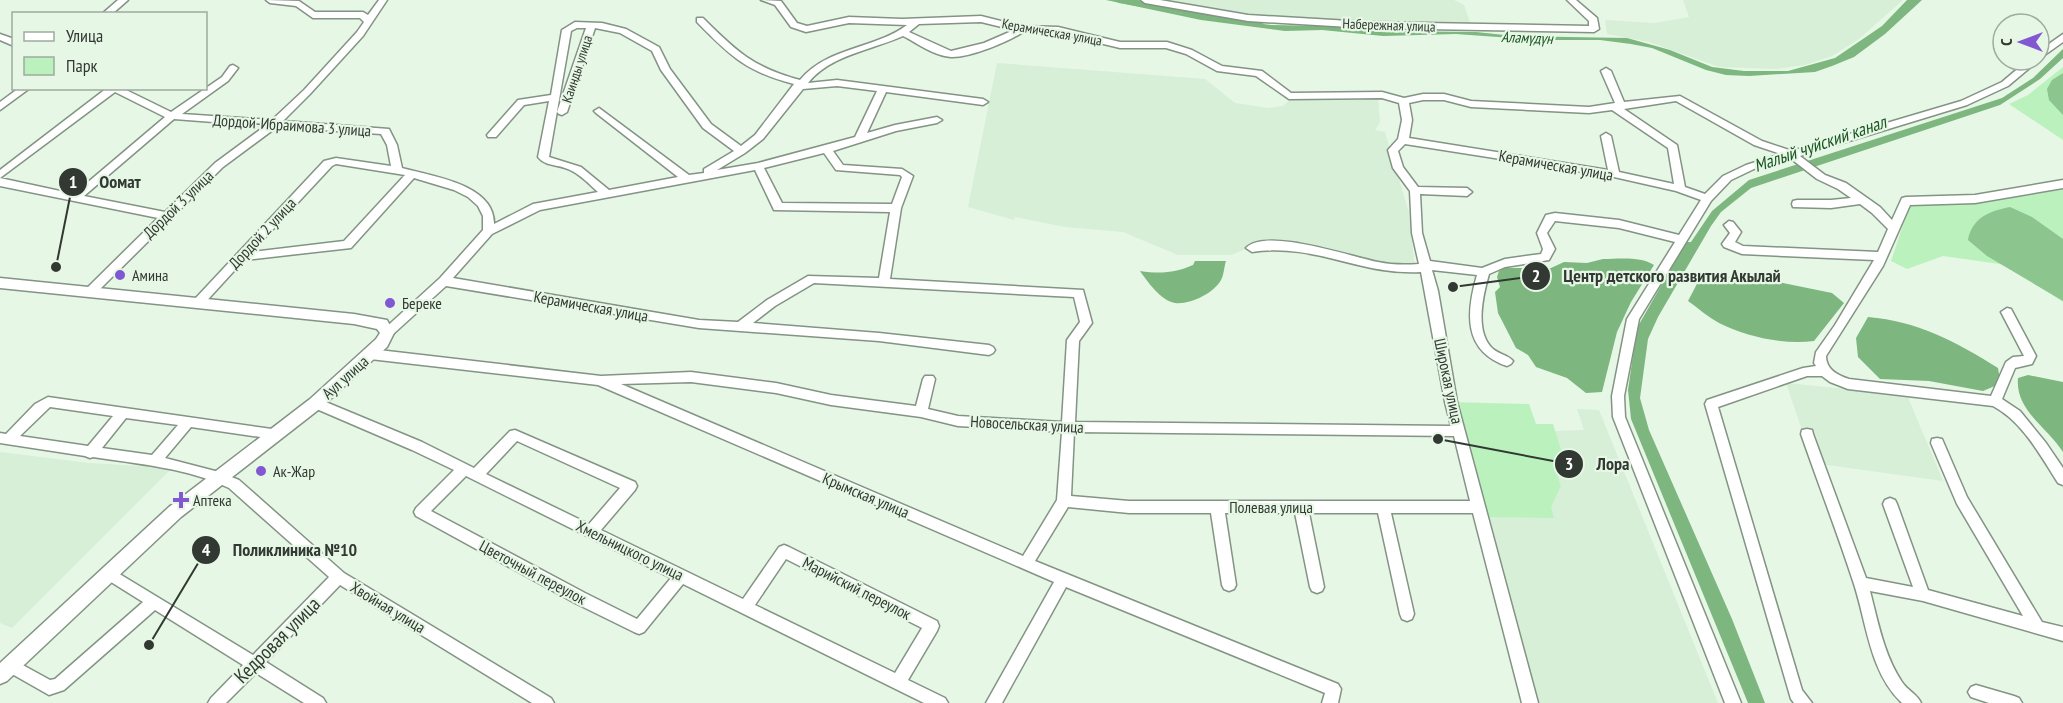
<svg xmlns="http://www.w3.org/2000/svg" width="2063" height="703" font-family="'PT Sans Narrow',sans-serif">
  <rect width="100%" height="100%" fill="#e6f7e6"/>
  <!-- built -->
  <path fill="#d7eed7" d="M1151,0H1454L1464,5L1471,25H1410L1269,18Z
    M1683,0H1903L1859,39L1832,56L1805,65L1777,69L1719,67L1649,42L1607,34L1605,20L1655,23L1689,17Z
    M997,63L1205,79L1235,103L1268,108L1283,106L1292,98L1378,97L1380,122L1375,130L1385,132L1409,213L1415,270L1263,242L1231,255H1178L1123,232L1065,227L1015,217L1014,220L968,207Z
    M1786,383L1907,395L1943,481L1813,463Z
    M1577,409L1599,410L1718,703H1537L1483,517L1551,507L1561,486L1554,465H1566L1555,431L1584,430Z
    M0,452L89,463L172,468L12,628L0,623Z"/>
  <!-- green -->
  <path fill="#bbf1bd" d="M2063,67V140L2009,104L2028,95Z
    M2063,189V302L2007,265L1943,256L1907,269L1891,261L1910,204L1983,203Z
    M1451,402L1529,404L1536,424H1553L1566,465H1554L1561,486L1551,507L1554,518L1483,517Z"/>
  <!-- forest -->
  <path fill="#8cc58e" d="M2063,73V115L2049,100L2047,89L2052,80Z
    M2010,207L2032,217L2063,239V301L1987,256L1968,240C1972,218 1989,211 2010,207Z"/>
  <!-- water -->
  <path fill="#7db67f" d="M1106,0H1124L1178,13L1271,25L1327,26L1381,31L1476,32L1514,36L1627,38L1670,50L1712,67L1744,71H1788L1835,58L1882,26L1907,0H1922L1885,34L1854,57L1832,66L1815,72L1749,76L1726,75L1706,70L1652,48L1631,44L1600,40H1540L1456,34L1383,36L1322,30L1285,31L1201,20Z
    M2063,49V58L2040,79L2000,105L1751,188L1721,212L1711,226L1658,317L1648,339L1640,398L1649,430L1732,619L1765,703H1748L1631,419L1628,390L1637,328L1686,242H1691L1712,211L1749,180L2002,98L2033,78Z
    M1603,259C1618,259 1641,256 1654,265L1631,302L1617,332L1602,392L1586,393L1567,378L1536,367L1528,355L1516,348L1498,313L1495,292L1500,287L1497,277L1499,271L1505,268H1551L1564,262L1587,263Z
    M1195,261H1226C1224,267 1224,275 1221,280C1214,293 1190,305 1175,303C1160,300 1148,282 1140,271C1160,274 1175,273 1193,265Z
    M1749,276L1832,293L1844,303L1814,341C1784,345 1747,337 1719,323C1708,317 1698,308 1688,301L1700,278Z
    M1868,317C1917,321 1957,342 1998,368L2000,380L1997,385L1983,391L1929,381L1880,379L1858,357L1856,338Z
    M2028,375L2063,382V452C2047,427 2015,410 2018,378Z"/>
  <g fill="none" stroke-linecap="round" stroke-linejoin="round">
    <!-- river -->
    <path fill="#7db67f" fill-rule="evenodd" d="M1113,0H1138L1258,21L1264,24L1258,27L1119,3Z"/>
    <!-- minor casing -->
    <g stroke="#839384" stroke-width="3">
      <path id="minor" d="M118,0H128L112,14H102Z
        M266,0L299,1L315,12H363L368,15L379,0H387L363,36L310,94L283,121L389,129L397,145L402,168C431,176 495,184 494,224L533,204L598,192C589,184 581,175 570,170C559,164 546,167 538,157L549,101L524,105L496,137H488L487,135L518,100L551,95L562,30L575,22L602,23L626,29L659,47L670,69L711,124L741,146L755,135L794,84C747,72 730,56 697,22V18H703C736,51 754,68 800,80C827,47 875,49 907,25L849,23L806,32L791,27L775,5L761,0L781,1L797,23L807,26L849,17L902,19L981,16L1021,26L1058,27L1120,42H1167L1192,50L1222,66L1262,71L1291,93L1382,92L1404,98L1423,94H1444L1471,101L1589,107L1615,103L1601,71L1606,68L1611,71L1624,102L1680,96L1762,141L1792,151L1961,101L2002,82L2028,60H2039L2008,86L1967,105L1800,156L1825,175L1846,183L1880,207L1892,220L1902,198L1906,197L1975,195L2063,180V188L1975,203L1910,205L1883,266L1826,356C1826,369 1837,375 1849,379L1991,396L2006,362L2013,357L2024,356L2001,312L2007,308L2011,309L2036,356L2032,364L2015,368L2002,399L2020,411L2046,443L2063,468V485L2058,483C2040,455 2023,422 1993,406L1848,389L1830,382L1822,376H1807L1718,407L1802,690L1812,703H1794L1791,699L1705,404L1707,400L1803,368L1816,366L1814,363L1816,352L1835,325L1874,260L1742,254L1724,247L1722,244L1730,233L1724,225L1729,221L1733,222L1741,232L1735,242L1743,246L1878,252L1888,229L1872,213L1860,204L1831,208L1793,207L1792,204L1793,201L1797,200H1831L1851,198L1838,189L1817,179L1790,158L1754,169L1731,180L1711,201L1639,319L1624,396L1625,417L1741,703H1725L1613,417L1612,396L1627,319L1675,242L1619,228L1555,221L1547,233L1555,249L1549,260L1505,267L1489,274C1483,295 1474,332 1493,349C1499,354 1508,355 1513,361L1511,364L1507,366C1463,351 1466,313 1477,275L1432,270L1438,291L1457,402L1538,703H1522L1473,513H1391L1414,614L1412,619L1407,621L1402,619L1400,614L1378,513H1309L1324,587L1322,591L1317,593L1312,591L1310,587L1295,513H1225L1236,585L1234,589L1229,591L1224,589L1222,585L1211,513H1129L1068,507L1035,561L1338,684L1341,689L1338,703H1322L1325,693L1066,587L1002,703H986L1054,582L598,385L370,359L366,357L364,354L366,351L370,349L601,376L691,372L776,383L831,395L916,406L923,379L925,376H933L935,379L928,409L958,416L1062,422L1067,340L1080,322L1074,297L814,283L775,306L753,323L879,333L989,345L993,347L995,350L993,353L989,355L879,341L699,328L446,286L391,336L387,337L381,333L383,330L440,278L483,230V216L478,206L468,197L454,190L414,178L351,248L244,260L201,307H193L191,304L193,301L324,161L336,158L391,166L387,145L381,134L277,127L223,167L94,295H86L84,292L86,289L158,218L0,186V178L74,194L165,117L115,92L0,178V170L107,88H122L171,112L222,77L230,66L233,65L238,68L228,81L182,114L272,120L304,90L357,32L364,22L360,18H313L296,6L270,3ZM981,22L1014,30L984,43L951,51L909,32L919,24ZM577,28H586L557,112L559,114L562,115L567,112L595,28L620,33L652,51L661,70L703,128L734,151L704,169V173L689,175L599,108L594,111L596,113L678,177L609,190L581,167L549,157L571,31ZM1023,32L1058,33L1120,48H1166L1186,54L1217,71L1256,76L1289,99L1382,98L1399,103L1402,120L1398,139L1388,150L1393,168L1410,191L1412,233L1419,264C1405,265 1392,265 1378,262C1351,257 1266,227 1246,248L1252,252C1313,242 1361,276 1421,272L1445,402L1451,426L1075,422L1079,341L1092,323L1083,290L890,279L901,208L913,176L902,169L843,165L833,151L896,131L937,123L942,120L937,117L895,125L867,133L886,92L983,105L988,102L983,99L837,80L808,83C830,55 872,50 903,36C917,43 934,56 951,57C969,58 1008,42 1023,32ZM837,86L877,91L855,137L758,163L717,170L745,153L763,139L803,89ZM1423,100H1444L1471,107L1589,113L1612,110L1668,148L1674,184L1619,172L1611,136L1606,133L1601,136L1608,170L1409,138L1412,120L1409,103ZM1676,101L1754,145L1781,154L1746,165L1723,176L1705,194L1685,187L1677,145L1624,109ZM174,119L265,126L215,163L165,212L84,196ZM1405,144L1614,177L1676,191L1701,200L1679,235L1619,220L1555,213L1546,215L1537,233L1543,249L1541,254L1505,259L1482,268L1430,261L1422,233L1420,194L1467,196L1472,192L1467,188L1418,187L1403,167L1398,151ZM824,153L836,170L900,175L902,177L892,204L782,203L764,168ZM336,164L405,175L344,241L252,252L332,166ZM755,170L774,210L890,212L879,278L808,276L767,300L738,322L699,320L453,278L492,234L540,210ZM691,382L776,393L831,405L921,417L958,426L1062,432L1057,500L1023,556L621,384ZM1074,432L1454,436L1470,501H1129L1071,496Z
        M1141,0H1160L1248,15L1367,22L1589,26V21L1567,0H1576L1597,18L1599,29L1594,32L1367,28L1248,21L1145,3Z
        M0,34L14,39V46L0,40Z
        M2063,34V42L2039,59V51Z
        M19,88H30L0,110V102Z
        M48,397L279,430L280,434L279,438L274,439L191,427L165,458L219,472L239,480L344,573L551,698L554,703H532L340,585L266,662L323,698L326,703H304L256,673L226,703H208L211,698L243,665L155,610L64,690L49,695L5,670L3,665L5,660L10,658L50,680L55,679L143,602L103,577L101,573L103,569L108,567L253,655L329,577L229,488C188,468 138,464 93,457L90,458L85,456L0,443V433L6,434L35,404ZM50,407L113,416L88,446L20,436ZM126,418L178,425L152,455L102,448Z
        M316,398L422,442L474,468L510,431L515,430L635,482L637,486L635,490L601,530L743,599L779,547L784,545L789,547L937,621L939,626L937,631L908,680L945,698L948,703H924L683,584L644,632L639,634L634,632L575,603L416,516L414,512L416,508L454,470L412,450L312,407L310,403L312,399ZM517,441L620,488L589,524L486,474ZM466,476L671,578L637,619L585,593L431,511ZM786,559L922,628L895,673L755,605Z
        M1807,429L1812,430L1813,434L1866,578L1913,587L1883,504L1885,500L1890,498L1895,500L1897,504L1928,590L2023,616L1957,504L1931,443L1932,439L1937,438L1942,439L1967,497L2042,622L2063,627V641L1923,601L1870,591C1878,622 1884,655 1902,682C1907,690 1917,694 1921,703H1902C1869,672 1867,622 1853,581C1837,532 1818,483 1801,434L1802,430Z
        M1976,685L2014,696L2019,698L2022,703H1989L1971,697L1968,692L1971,687Z"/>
    </g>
    <!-- major casing -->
    <g stroke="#839384" stroke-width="3">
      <path id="major" d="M0,278L354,314L387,320L394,333L387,347L322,407L181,517L7,681L0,684V663L169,507L310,399L376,339L380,333L377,329L354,324L0,288Z"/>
    </g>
    <!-- minor -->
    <use href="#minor" fill="#fff" fill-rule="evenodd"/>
    <!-- major -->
    <use href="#major" fill="#fff" fill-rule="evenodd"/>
  </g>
  <!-- markers -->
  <g fill="#8158d2" stroke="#e6f7e6" stroke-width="2">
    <circle cx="120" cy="275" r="6"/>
    <circle cx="390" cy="303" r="6"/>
    <circle cx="261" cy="471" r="6"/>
    <path d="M178 491h6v6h6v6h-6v6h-6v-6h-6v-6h6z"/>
  </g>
  <g text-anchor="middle" stroke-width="4.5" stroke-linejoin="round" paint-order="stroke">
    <!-- far-street labels -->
    <g font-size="14" fill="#323932" stroke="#e6f7e6">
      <text transform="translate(1389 25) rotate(2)" y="5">Набережная улица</text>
      <text transform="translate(1052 32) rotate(10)" y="5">Керамическая улица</text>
      <text transform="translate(577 69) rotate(-72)" y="5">Каинды улица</text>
    </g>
    <!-- far-water labels -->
    <g font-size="15" font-style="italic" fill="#1a5522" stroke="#e6f7e6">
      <text transform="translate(1527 38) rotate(2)" y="5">Аламүдүн</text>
    </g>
    <!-- street labels -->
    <g font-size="16" fill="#323932" stroke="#e6f7e6">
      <text transform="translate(292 125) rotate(4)" y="6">Дордой-Ибраимова 3 улица</text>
      <text transform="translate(1556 165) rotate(10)" y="6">Керамическая улица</text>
      <text transform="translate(178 204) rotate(-44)" y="6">Дордой 3 улица</text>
      <text transform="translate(262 233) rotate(-47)" y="6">Дордой 2 улица</text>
      <text transform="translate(591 306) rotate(10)" y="6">Керамическая улица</text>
      <text transform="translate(345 377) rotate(-42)" y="6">Аул улица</text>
      <text transform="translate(1449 381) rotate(78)" y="6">Широкая улица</text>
      <text transform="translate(1027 424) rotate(3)" y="6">Новосельская улица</text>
      <text transform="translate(866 495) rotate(23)" y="6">Крымская улица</text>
      <text x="1271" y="513">Полевая улица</text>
      <text transform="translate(630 550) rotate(26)" y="6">Хмельницкого улица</text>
      <text transform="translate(533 572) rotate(28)" y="6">Цветочный переулок</text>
      <text transform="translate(857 588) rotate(27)" y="6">Марийский переулок</text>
      <text transform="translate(388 607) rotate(31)" y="6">Хвойная улица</text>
    </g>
    <!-- poi labels -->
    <g font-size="16" fill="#323932" stroke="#e6f7e6" text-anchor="start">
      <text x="132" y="281">Амина</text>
      <text x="402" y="309">Береке</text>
      <text x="273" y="477">Ак-Жар</text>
      <text x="193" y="506">Аптека</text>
    </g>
    <!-- water labels -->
    <g font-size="18" font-style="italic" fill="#1a5522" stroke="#e6f7e6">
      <text transform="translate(1820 144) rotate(-19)" y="6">Малый чуйский канал</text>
    </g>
    <!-- near-street labels -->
    <g font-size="20" fill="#323932" stroke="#e6f7e6">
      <text transform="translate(277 640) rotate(-45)" y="7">Кедровая улица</text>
    </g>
  </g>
  <!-- callouts -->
  <path fill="none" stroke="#323932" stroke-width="2" d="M56 267L73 182M1453 287L1536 276M1438 439L1569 464M149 645L206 550"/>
  <g fill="#323932" stroke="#e6f7e6" stroke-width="2">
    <circle cx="56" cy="267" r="6"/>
    <circle cx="1453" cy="287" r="6"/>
    <circle cx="1438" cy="439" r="6"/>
    <circle cx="149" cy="645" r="6"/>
    <circle cx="73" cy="182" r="15"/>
    <circle cx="1536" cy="276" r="15"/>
    <circle cx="1569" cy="464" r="15"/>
    <circle cx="206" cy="550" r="15"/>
  </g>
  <g font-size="18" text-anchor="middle" font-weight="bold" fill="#fff">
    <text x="73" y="188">1</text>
    <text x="1536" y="282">2</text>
    <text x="1569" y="470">3</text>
    <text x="206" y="556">4</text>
  </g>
  <g font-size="18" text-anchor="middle" font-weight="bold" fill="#323932" stroke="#e6f7e6" stroke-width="4.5" stroke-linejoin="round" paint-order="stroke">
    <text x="120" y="188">Оомат</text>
    <text x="1672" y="282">Центр детского развития Акылай</text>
    <text x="1613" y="470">Лора</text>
    <text x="295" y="556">Поликлиника №10</text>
  </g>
  <!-- legend -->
  <rect x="12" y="12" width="195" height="78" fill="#e6f7e6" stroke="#9eab9e" stroke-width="1.5"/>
  <rect x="24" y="32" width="30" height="9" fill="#ffffff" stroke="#9eab9e" stroke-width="1.5"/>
  <text x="66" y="42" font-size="18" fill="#323932">Улица</text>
  <rect x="24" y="57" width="30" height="18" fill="#bbf1bd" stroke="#9eab9e" stroke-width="1.5"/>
  <text x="66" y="72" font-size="18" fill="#323932">Парк</text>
  <!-- north arrow -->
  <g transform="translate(2021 42) rotate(270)"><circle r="28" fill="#e6f7e6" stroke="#9eab9e" stroke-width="1.5"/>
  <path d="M0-4.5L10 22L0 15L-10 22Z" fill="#8158d2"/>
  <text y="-9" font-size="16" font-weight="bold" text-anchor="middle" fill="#323932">С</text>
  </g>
</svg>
